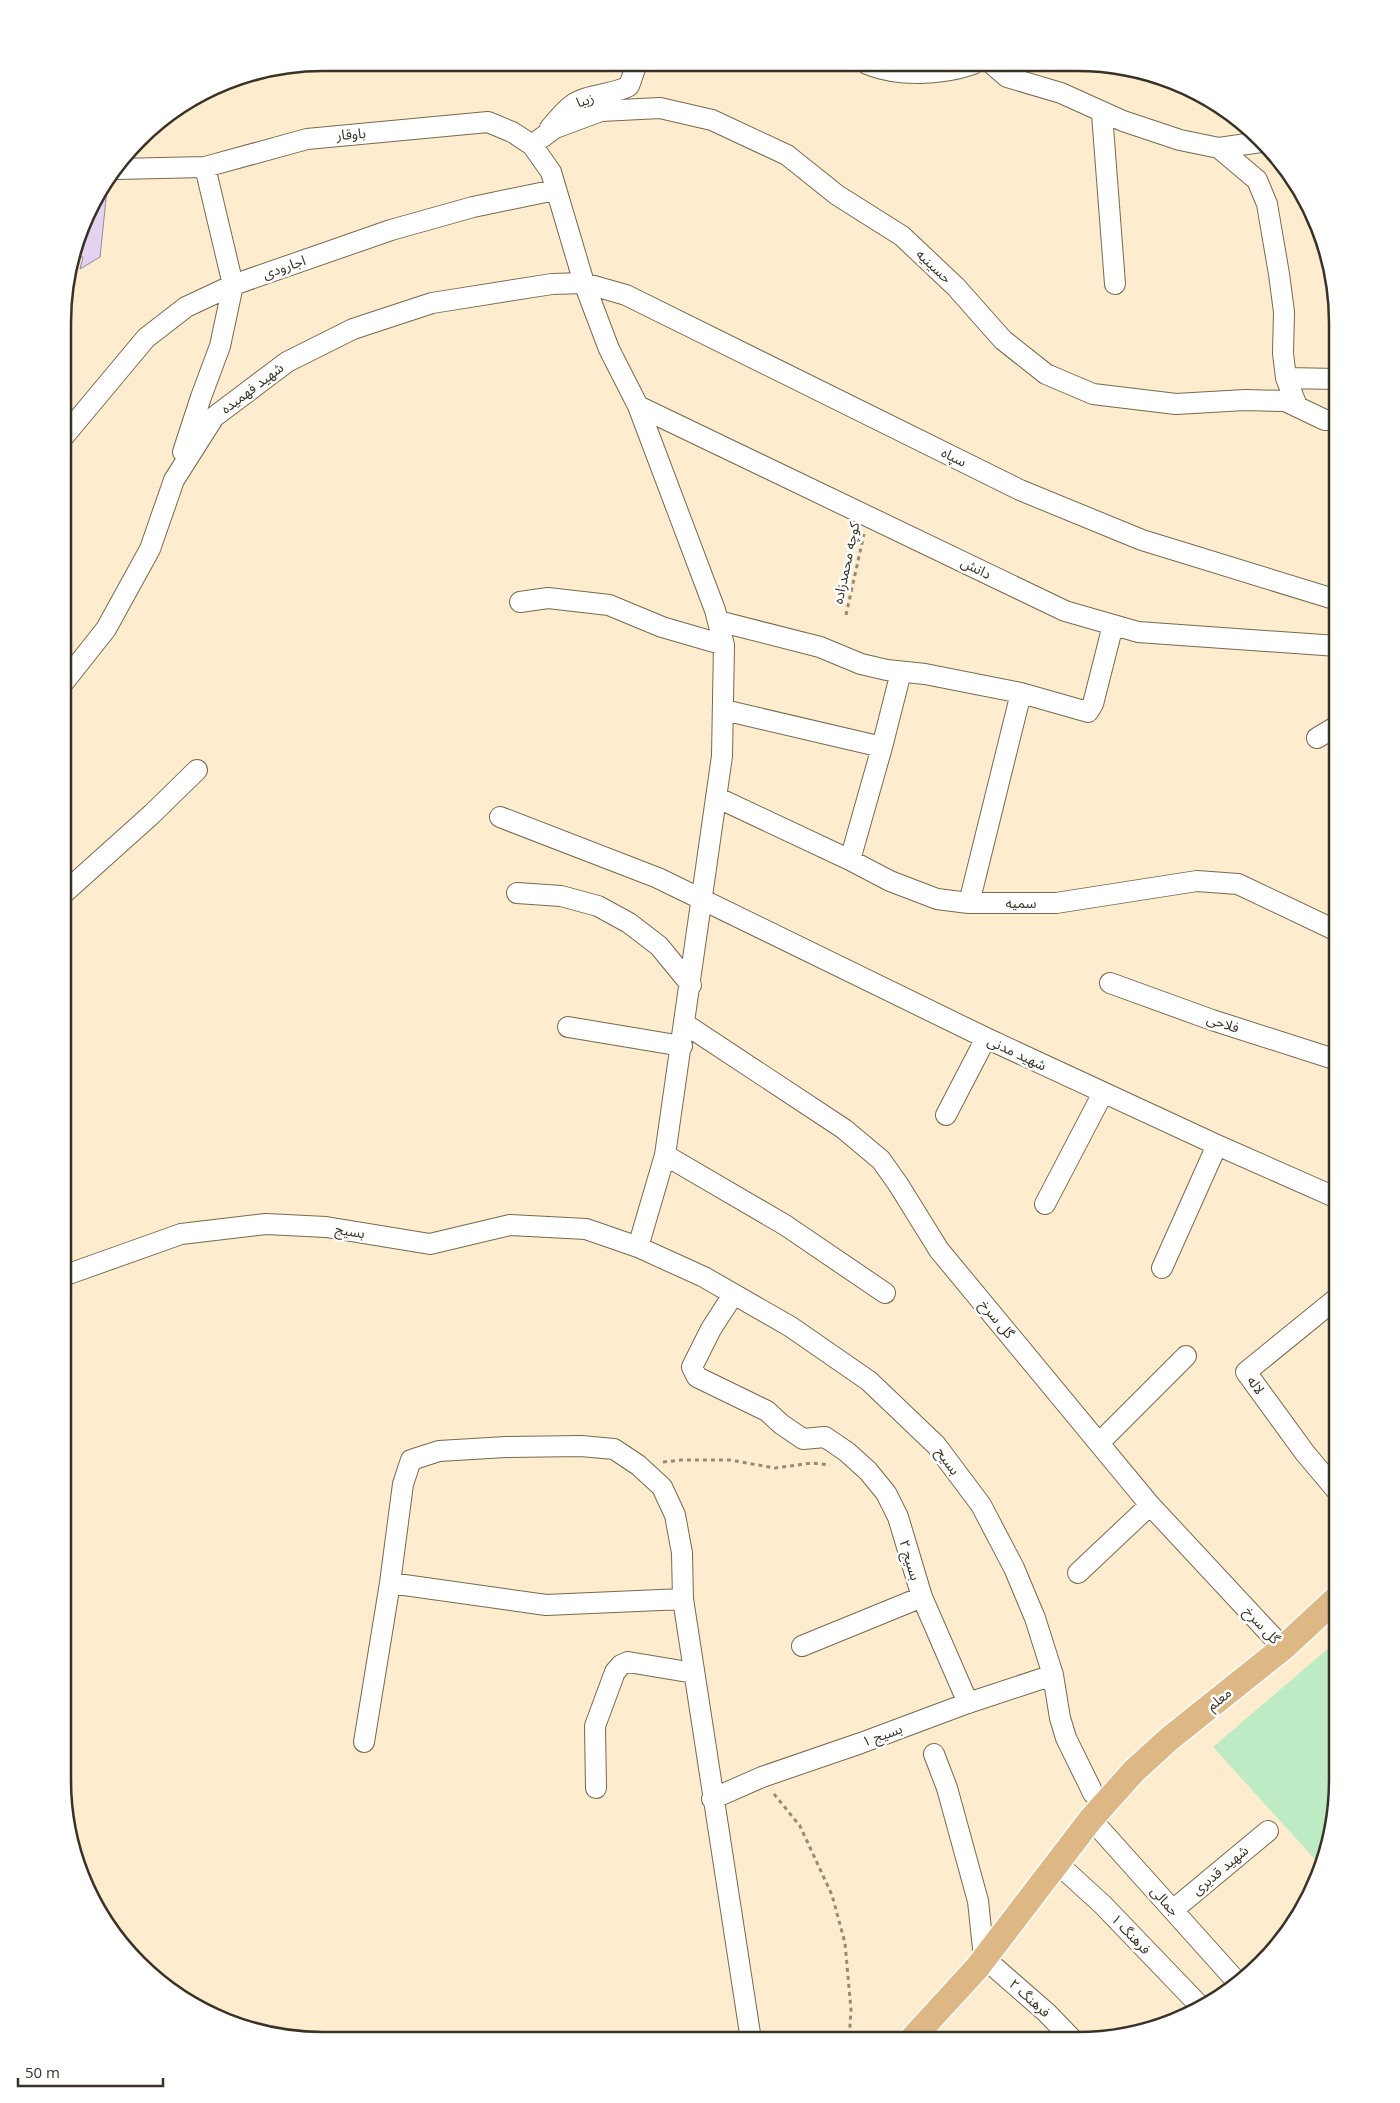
<svg xmlns="http://www.w3.org/2000/svg" width="1400" height="2103" font-family="'Open Sans','Noto Sans Arabic',sans-serif">
  <rect width="100%" height="100%" fill="#fdecce"/>
  <!-- green -->
  <path fill="#bdebc4" d="M1337,1641V1798L1321,1866L1213,1747Z"/>
  <!-- building -->
  <path fill="#e3d2f0" stroke="#9687a2" d="M108,180L100,257L80,269L83,257H76L97,193Z"/>
  <g fill="none" stroke-linecap="round" stroke-linejoin="round">
    <!-- minor casing -->
    <g stroke="#78694e" stroke-width="22">
      <path id="minor" d="M867,64C899,77 941,75 973,64
        M992,64L1007,77L1061,93L1123,121L1180,140L1219,148L1257,180L1267,204L1279,274L1284,312L1283,353L1286,378L1297,406
        M1102,114L1115,284
        M550,128C557,120 564,111 572,105C587,94 613,95 629,86L637,63
        M532,145L555,128L601,111L660,108L712,120L787,155L837,195L902,236L956,287L1003,340L1046,374L1093,394L1176,404L1245,400L1285,401L1325,420H1337
        M1219,148L1261,142
        M117,169L205,167L307,139L488,122L512,132L532,145L551,172L584,283L609,349L638,406L715,610L724,645L722,756L665,1155L638,1247
        M1286,378L1337,379
        M638,406L1065,611L1138,632L1337,646
        M65,435L146,338L186,307L233,285L391,230L473,207L555,190
        M183,452L201,397L220,346L233,285L205,167
        M520,602L548,598L609,605L662,627L724,645
        M718,621L820,647L861,664L887,670L925,674L1021,693L1088,712L1093,704L1113,625
        M64,682L106,629L150,549L174,480L214,417L287,362L353,329L432,303L552,284L584,283L626,295L1020,490L1142,540L1337,600
        M724,710L882,747
        M1317,738L1337,726
        M716,797L850,860L890,881L937,899L969,903H1056L1197,881L1238,884L1337,931
        M500,817L658,878L986,1038L1217,1145L1337,1198
        M850,860L882,747L901,672
        M64,893L152,814L197,770
        M517,893L561,896L598,906L629,923L659,946L691,985
        M969,903L1021,693
        M1110,983L1212,1020L1337,1060
        M685,1024L844,1129L881,1160L898,1184L939,1250L1150,1505L1283,1648
        M568,1027L682,1046
        M946,1115L986,1038
        M665,1155L785,1225L885,1293
        M1045,1204L1103,1093
        M1162,1268L1217,1145
        M63,1276L181,1234L266,1224L326,1227L430,1244L510,1225L586,1229L638,1247L704,1277L791,1327L869,1381L936,1445L981,1505L1014,1568L1035,1618L1053,1675L1060,1718L1066,1738L1093,1793L1103,1804
        M733,1295L711,1329L692,1367L697,1377L767,1411L781,1424L803,1439L825,1437L847,1452L868,1471L886,1493L898,1517L922,1597L968,1703
        M1099,1443L1186,1356
        M1337,1491L1305,1453L1246,1372L1337,1298
        M1078,1573L1150,1505
        M390,1583L546,1605L683,1599
        M802,1646L922,1597
        M364,1742L390,1583L403,1484L411,1460L439,1451L506,1447L581,1446L614,1449L638,1465L662,1487L675,1515L682,1553L683,1599L751,2040
        M934,1754L947,1788L978,1901L984,1958L1047,2013L1073,2040
        M596,1788L595,1726L615,1672L621,1665L628,1662L694,1673
        M712,1799L762,1777L861,1743L968,1703L1053,1675
        M1091,1819L1239,1984
        M1057,1863L1103,1905L1201,2007
        M1173,1910L1268,1831"/>
    </g>
    <!-- major casing -->
    <g stroke="#fff" stroke-width="28">
      <path id="major" d="M911,2040L977,1968L1091,1819L1134,1771L1169,1739L1283,1648L1337,1598"/>
    </g>
    <!-- path -->
    <path stroke="#978b77" stroke-width="3" stroke-dasharray="4 4" stroke-linecap="butt" d="M846,615L864,534
      M663,1462L682,1460H730L775,1468L812,1463L830,1465
      M774,1794L800,1826L832,1895L845,1943L851,2010L849,2040"/>
    <!-- minor -->
    <use href="#minor" stroke="#fff" stroke-width="20"/>
    <!-- major -->
    <use href="#major" stroke="#ddb885" stroke-width="25"/>
  </g>
  <g text-anchor="middle" stroke-width="5" stroke-linejoin="round" paint-order="stroke">
    <!-- street labels -->
    <g font-size="14" fill="#393226" stroke="#fff">
      <text transform="translate(585 100) rotate(-21)" y="5">زیبا</text>
      <text transform="translate(351 134) rotate(-5)" y="5">باوقار</text>
      <text transform="translate(934 266) rotate(43)" y="5">حسینیه</text>
      <text transform="translate(284 267) rotate(-19)" y="5">اجارودی</text>
      <text transform="translate(252 388) rotate(-37)" y="5">شهید فهمیده</text>
      <text transform="translate(954 457) rotate(26)" y="5">سپاه</text>
      <text transform="translate(846 563) rotate(-78)" y="5">کوچه محمدزاده</text>
      <text transform="translate(976 568) rotate(26)" y="5">دانش</text>
      <text x="1021" y="908">سمیه</text>
      <text transform="translate(1223 1023) rotate(18)" y="5">فلاحی</text>
      <text transform="translate(1017 1053) rotate(25)" y="5">شهید مدنی</text>
      <text transform="translate(350 1231) rotate(9)" y="5">بسیج</text>
      <text transform="translate(997 1319) rotate(50)" y="5">گل سرخ</text>
      <text transform="translate(1256 1385) rotate(54)" y="5">لاله</text>
      <text transform="translate(948 1461) rotate(54)" y="5">بسیح</text>
      <text transform="translate(910 1560) rotate(73)" y="5">بسیج ۲</text>
      <text transform="translate(1262 1625) rotate(47)" y="5">گل سرخ</text>
      <text transform="translate(1219 1699) rotate(-39)" y="5">معلم</text>
      <text transform="translate(882 1735) rotate(-20)" y="5">بسیج ۱</text>
      <text transform="translate(1220 1870) rotate(-40)" y="5">شهید قدیری</text>
      <text transform="translate(1165 1901) rotate(48)" y="5">جمالی</text>
      <text transform="translate(1131 1934) rotate(46)" y="5">فرهنگ ۱</text>
      <text transform="translate(1030 1998) rotate(42)" y="5">فرهنگ ۲</text>
    </g>
  </g>
  <!-- crop -->
  <path d="M0 0H1400V2103H0ZM323 71H1077A252 252 0 0 1 1329 323V1780A252 252 0 0 1 1077 2032H323A252 252 0 0 1 71 1780V323A252 252 0 0 1 323 71Z" fill="#fff" fill-rule="evenodd"/>
  <path fill="none" stroke="#393226" stroke-width="2.5" d="M323 71H1077A252 252 0 0 1 1329 323V1780A252 252 0 0 1 1077 2032H323A252 252 0 0 1 71 1780V323A252 252 0 0 1 323 71Z"/>
  <!-- scale -->
  <path d="M18 2078v8h145v-8" fill="none" stroke="#393226" stroke-width="2.5"/>
  <text x="25" y="2078" font-size="15" fill="#393226" stroke="#ffffff" stroke-width="4" paint-order="stroke">50 m</text>
</svg>
